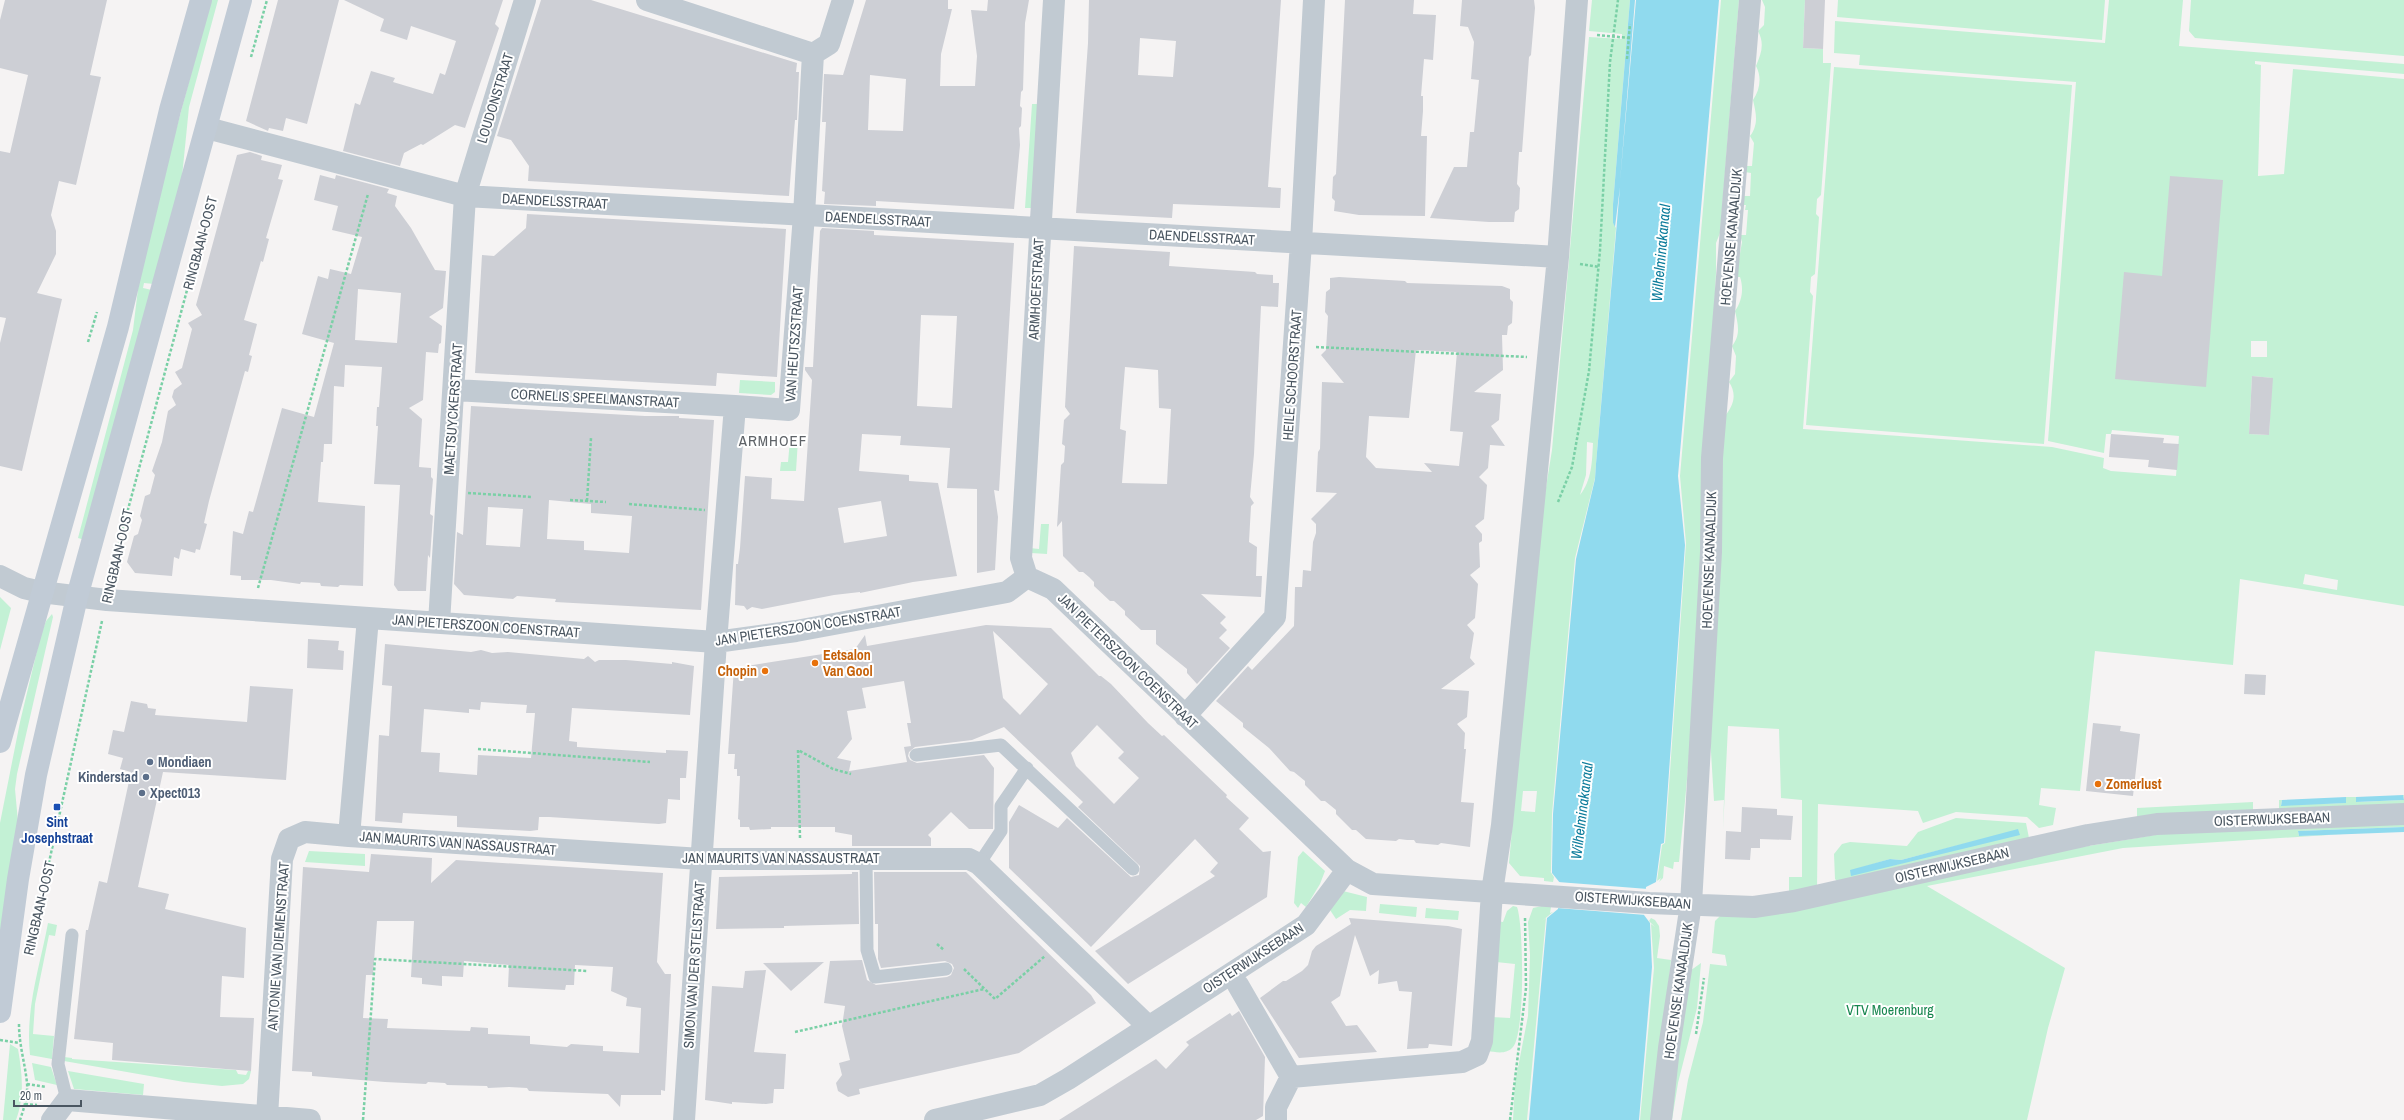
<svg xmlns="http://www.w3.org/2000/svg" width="2404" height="1120" font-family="'Archivo Narrow',sans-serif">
  <rect width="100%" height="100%" fill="#f5f3f3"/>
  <!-- green -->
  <path fill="#c3f1d5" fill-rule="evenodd" d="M211,0H218L189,107L182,177L154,284L144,283L143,288L152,290L85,540L78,538L133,330L142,256Z
    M1592,0H1630L1613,204V223L1616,228L1596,464L1595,478L1575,558L1552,814L1551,872L1550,871L1554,877L1553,882L1544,881V878L1520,876L1509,863L1539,531L1552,450L1589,37L1622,39V34L1589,31ZM1587,442L1593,443C1592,462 1592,480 1580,495L1586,475ZM1523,791H1537L1535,812L1521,811Z
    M1721,0H1739L1720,233L1716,243V273C1706,469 1700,667 1679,862H1674L1673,869L1664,866L1663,878L1659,882L1661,878L1657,881L1662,845L1665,843L1686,543L1680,476Z
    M1762,0H1805L1803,48L1823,49V63H1831L1821,195L1817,199L1816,214L1819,217L1815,274L1811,277L1810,292L1813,296L1803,429L2052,447L2104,458L2103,468L2111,471L2176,476L2179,436L2112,430L2111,434H2106L2104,453L2048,441L2076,82L1859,65L1860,55L1834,53L1835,21L2105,43L2109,0H2183L2179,46L2404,64V74L2255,61V64L2261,65L2258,176L2284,174L2293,69L2404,79V606L2240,579L2233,665L2095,651L2080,791L2041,788L2039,805L2056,808L2053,825L2039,828L2027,817L1956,812L1923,823L1918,811L1818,804L1817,889L1789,895V877H1802V800L1781,798L1779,729L1728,726L1723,831L1724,800L1714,801L1710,736L1721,562L1722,471L1725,416C1734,405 1737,394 1729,382L1735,374L1736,356L1732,346C1741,335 1738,324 1735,311C1742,301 1744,289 1740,277H1736L1742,242L1740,235H1746L1748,210H1745L1746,205H1743V196H1750L1751,173L1745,172L1746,166H1752L1754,143L1750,136C1759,124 1756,113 1753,100C1760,90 1762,77 1756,66C1761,54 1765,44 1758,31L1764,25L1765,7ZM2251,341H2267V357H2251ZM2252,376L2272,378L2269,435L2249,434ZM2305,574L2338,580L2337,590L2303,584Z
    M1838,0H2105L2102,40L1837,17Z
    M2191,0H2404V56L2195,38L2189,31Z
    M1834,67L2072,85L2044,444L1806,425Z
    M1032,104H1039L1032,208H1025Z
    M740,380L775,382V392L771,395L739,393Z
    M790,440H798L796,471H780L781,462H788Z
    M1041,524H1049L1047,554L1031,553L1030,548L1039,549Z
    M0,597L11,608L0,650Z
    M52,614L53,617L17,774L15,789L18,822L0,944V823L20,722L41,634L46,621Z
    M2403,795H2404V806L2279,812V800H2282L2281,805L2346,803V797H2356L2357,802L2404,800Z
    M2253,802V812L2137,817V808Z
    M1956,818L2026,823L2029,838L1840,884L1835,879L1834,854L1842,844L1850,842L1907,846L1918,832ZM2018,830L1895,865L1850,871L1890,859L1901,860Z
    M2404,823V827L2298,831L2299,836L2344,834L2123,848L1927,886L2065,968L2048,1028L2027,1120H1681L1688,1080L1703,1022L1710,964L1727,966L1725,955L1712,953L1715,921L1720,916L2010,859L2161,834Z
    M309,851L365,854V866L305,862Z
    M1303,851L1325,871L1320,884L1306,907L1301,903L1298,908L1294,903L1298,857Z
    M1343,891L1367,897L1366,911L1350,910L1336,919L1330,910Z
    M1380,904L1417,907L1416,917L1379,913Z
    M1513,906L1517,907C1524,926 1525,1034 1513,1047C1506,1055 1496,1052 1487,1051L1491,1017L1510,1018L1515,964L1496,962L1498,921L1503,922L1507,911Z
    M1542,906L1551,907L1550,913L1553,912L1542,921L1546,918L1527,1120H1513L1515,1083L1528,1016L1530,955L1528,922L1533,908Z
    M1426,908L1459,911L1458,920L1425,918Z
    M1651,918L1655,920L1659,926L1660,936L1657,958L1671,960L1654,1120H1640L1654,968L1651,924L1655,927L1649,921Z
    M48,923L57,925L55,936L49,935L35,1004L33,1034L54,1036L52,1059L30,1055C25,1009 40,966 48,923Z
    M1701,963L1697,1008L1678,1083L1672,1120H1669L1687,973Z
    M10,1044L18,1049C22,1072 25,1097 16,1120H3Z
    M64,1057L72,1058V1059L236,1070L238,1074L246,1075L248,1071H251L249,1079L243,1084L222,1086L184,1082L64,1061Z
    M32,1063L51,1067L57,1085L35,1080Z
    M68,1071L144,1084L143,1095L74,1089Z"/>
  <!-- water -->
  <path fill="#90daee" d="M1630,0H1635L1620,182L1636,0H1719L1678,476L1685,545L1664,843L1661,844L1656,882L1646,887L1644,915L1650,923L1652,967L1639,1120H1529L1547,918L1558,909L1560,883L1552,873V867L1553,814L1576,559L1595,479L1596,464L1620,187L1615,227L1613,223V204Z
    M2403,795L2404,800L2356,802V797Z
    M2346,797V803L2281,806L2282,800Z
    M2404,827V832L2299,836L2298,831Z
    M2018,829L2020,835L1851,876L1850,870L1890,859L1901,860Z"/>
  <!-- pier -->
  <path fill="#f5f3f3" d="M1558,882L1648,889L1646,915L1557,908Z"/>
  <!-- building -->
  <path fill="#cdcfd5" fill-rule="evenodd" d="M5,0H107L90,75L101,77L76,185L59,181L51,215L56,231V254L37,293L62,299L22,471L0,466V343L6,318L0,317V151L10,153L28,75L0,68V20Z
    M278,0H339L307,124L286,118L283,131L269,128L268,131L246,121Z
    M344,0H503L495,24L499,28L465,128L455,125L423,145L421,144L404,153L400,166L343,151L355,103L360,105L371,71L395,78L393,82L433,94L440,73L445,75L456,41L411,26L407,40L380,31L384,19Z
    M541,0H591L797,63L796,72H799L797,120H795L789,196L528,181L529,166L511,140L497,136Z
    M866,0H948V9H952L941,54L940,86H975L977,56L971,10L987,11L988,0H1029L1025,23L1023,90L1021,92L1020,106L1022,108L1021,126L1019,128L1020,145L1014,209L876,201V206L824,204L825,192L822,191L826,122H822L824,74L843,75ZM870,75L906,79L903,131L868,130Z
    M1089,0H1281L1268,187L1281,188L1280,208L1173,204L1172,218L1076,213L1088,43ZM1140,38L1176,41L1173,77L1138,75Z
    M1345,0H1414L1413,14L1436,15L1433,60L1424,59L1421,96H1423V111L1421,136H1427L1425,216L1359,215L1334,211L1335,201L1332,198L1333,177L1336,174Z
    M1462,0H1534L1535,8L1531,55L1529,57L1522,152H1519L1517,184L1520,188L1519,209L1515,212L1514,222H1489L1430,218L1454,167H1467L1470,132H1474L1479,80L1471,79L1474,42L1468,27L1460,26Z
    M1805,0H1825L1823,49L1803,48Z
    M250,152L262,156L261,160L282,165L278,179L283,180L266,238L269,239L263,262L261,261L244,320L257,324L249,355L252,356L248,372L245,371L209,501L204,523L207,524L200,550L196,549L195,553L181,549L179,559L174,557L172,576L135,573L127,562L134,536L138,534L142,520L140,516L145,496L150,494L155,475L152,471L162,442L168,411L176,405L172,397L174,390L182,384L175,372L182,368L192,329L188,323L202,315L196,305L237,155Z
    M320,175L335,179L336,175L389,189L387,193L397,196L395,206L411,228L435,270L446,271L443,308L429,317L442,326L441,343L439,344L438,353L426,352L423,400L409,408L422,419L419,467L431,468V477L433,479L430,514L433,516L430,558L428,555L426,591H398L394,585L400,485L374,484L378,426H376L377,407H379L382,367L345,365L344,387L334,386L332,444H324L323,462H321L318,502L365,506L363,586L340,585L338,587L321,586L320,583L301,582L300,584L271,580H241V576L230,575L233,531L243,534L249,511L253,512L282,408L314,417L334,343L302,334L318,276L328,279L330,269L351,274L362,237L332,230L338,206L314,200ZM358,289L401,293L397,343L355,340Z
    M2170,176L2223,180L2206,387L2115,379L2124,272L2162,276Z
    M527,214L786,229L777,377L717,373L716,386L475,373L482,255L494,256L526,228Z
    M822,228L874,231V235L1014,243L999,491L994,490L998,517L995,570L977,573V489L947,488L950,448L900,445L901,436L862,434L859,471L909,475V481L938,483L957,576L913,582L860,593V592L834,595L762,609L752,607L747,610L744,606L735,605L736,564H738L740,548L745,476L772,478L771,499L804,501L812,380L805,370V367H813L820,231ZM921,315L957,316L952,408L917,406ZM881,501L887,536L844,543L838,508Z
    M1074,246L1170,252L1169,266L1255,272L1257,274L1273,275V283H1279L1278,307L1261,306L1254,454L1250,497L1254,503L1251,506L1249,542L1257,547L1256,576H1262L1261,597L1201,594L1226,617L1220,623L1227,630L1219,638L1230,648L1197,684L1187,673V669L1156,644V630H1141L1125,615V611L1114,601H1110L1094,586V582L1089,577L1083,572H1079L1063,556L1062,521L1057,527L1061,465L1064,462L1065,446L1062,444L1064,420L1070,414L1065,407ZM1125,367L1158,370L1159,408L1171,409L1167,484L1122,483L1126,431L1120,429Z
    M1339,277L1405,281L1407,283L1502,286L1510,289V299L1513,302L1512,323L1508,326L1507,335H1502L1503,370L1474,392L1501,394L1499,420L1491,426L1505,446L1490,445L1488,468L1479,477L1487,485L1484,519L1475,526L1482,534V541L1479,543L1480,567L1470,575L1478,584L1475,618L1467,625L1474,633L1470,658L1475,664L1441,689L1469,691L1467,717L1457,724L1465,733L1464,749H1466L1461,802L1474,803L1470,847L1441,843L1438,845L1416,843L1414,840H1407L1399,839L1396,841L1366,839L1356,830H1352L1336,814V810L1325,801H1321L1305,785V781L1294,772L1290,771L1269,748L1243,727V723L1216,701L1248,666L1252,670L1294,626L1295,587H1302L1303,570L1311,571L1313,542L1316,533V524L1311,519L1337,493L1316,492L1318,452L1320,449L1322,382L1344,383L1321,355L1326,350L1328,316L1325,312L1326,292L1330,289V278ZM1416,350L1457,352L1450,431L1463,432L1459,466L1424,463L1432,472L1376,468L1366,457L1369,416L1409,418Z
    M2252,376L2273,378L2269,435L2249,434Z
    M471,406L645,416H679V418L714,420L701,610L555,602L556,599L517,596L513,599L464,595L454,584L457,532L463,535ZM549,500L591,504V513L632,516L629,553L584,550V541L547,539ZM488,507L523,509L520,547L486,545Z
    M2111,434L2164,438L2163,443L2179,444L2177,470L2148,467L2149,460L2109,457Z
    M986,625L1051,628L1099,676H1101L1111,684L1148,723L1162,736L1164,735L1227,795L1226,797L1249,818L1239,829L1263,852L1271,851L1267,897L1128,984L1095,951L1215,876L1210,872L1218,863L1195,839L1091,947L1009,868V822L1019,805L1058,828L1067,818L1131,877L1139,875L1140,866L1078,807L1083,802L1004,727L972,740L915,747L909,752L908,756L910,760L917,763L984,755L994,768L993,829H969L951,812L928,835L931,838V846H852V835L835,832V827H771V829L750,830L749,827H740V820L738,819L740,776H737V769H734L735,754H728L734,668L855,649L865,635L867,646ZM993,631L1048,684L1020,715L1003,698ZM904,681L911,723H907L911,746L904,747L907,762L849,771L851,761L837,758L852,739L847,711L866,708L862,688ZM1097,725L1124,752L1118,758L1139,778L1114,804L1076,766L1071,753Z
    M308,639L339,641L338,650L344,651L343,670L307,668Z
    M385,644L471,652L481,650L492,653L508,652L584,659L588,656L595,662L599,660H626L672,664V662L694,666L690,715L572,708L569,741L577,742V747L666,753V750L688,751L686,778H680V800L668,799L666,823L659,824L549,817H539L538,830L530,831L457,827V816L403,813L402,823L375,821L379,735L389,736L392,686L382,685ZM481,702L527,705L526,713H535L531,758L478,755L477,775L439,772L440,753L421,752L424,709L469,713V709L480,710Z
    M2245,674L2266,675L2265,695L2244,694Z
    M250,686L293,689L286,780L163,772L138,887L169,894L165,909L246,928L244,978L222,976L220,1017L254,1018L251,1071L112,1060L113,1043L74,1039L86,930H88L99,881L107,883L131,772L120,769L123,758L108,754L113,730L124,732L131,701L147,704L148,708L156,709L155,715L247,722Z
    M2093,723L2121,726L2120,731L2140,734L2133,796L2086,791Z
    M1742,807L1777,809V815L1793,816L1791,840L1760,839V848H1751L1750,860L1725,859L1726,831L1741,832Z
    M371,854L432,858L431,883L456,860L663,873L657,962L665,974H671L665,1091L661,1090V1095H621L620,1107L608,1094L529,1091L527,1088L509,1087L488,1088L487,1086L447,1085L445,1083L428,1082L426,1084L385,1082L312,1076V1072L292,1071L303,867L369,872ZM377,921H414L411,977L422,978V984L442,986V976L463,977L464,961L509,965L508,987L565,990L566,985H574L575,965L613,967L611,991L627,998L626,1006L641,1008L639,1053L603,1051V1046L571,1044L567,1047L530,1044V1036L488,1034V1028L471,1027L470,1031L387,1028L388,1019L363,1018L366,975H373Z
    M852,872H858L859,924L784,926V928L716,929L719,877L852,874Z
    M874,872H966L1091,995L1096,1003L1019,1053L859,1089L860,1094L848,1097L838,1091L836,1083L842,1075L839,1063L850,1060L842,1026L845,1006L824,1003L830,961L862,960L867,980L876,985L947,977L951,975L954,968L952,964L945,961L881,968L878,959V924H875Z
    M1349,918L1448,926L1462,929L1452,1046L1429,1044L1428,1048L1407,1049L1412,992L1399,991L1397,981L1378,984L1379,970L1370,976L1355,935L1340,996L1331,1002L1346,1026L1357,1025L1377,1052L1299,1058L1260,998L1283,981H1286L1302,971L1308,965L1312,951L1316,946L1351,924Z
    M824,962L791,991L763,963Z
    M766,970L754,1052L786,1054L784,1089H774L773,1103L766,1104L732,1102V1104L705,1100L712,986L743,988L745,971Z
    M1239,1011L1265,1057L1263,1116L1256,1120H1059L1156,1059L1166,1069L1189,1045L1186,1042L1230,1013L1232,1016Z"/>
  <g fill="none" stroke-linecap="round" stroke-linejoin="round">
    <!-- path -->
    <path stroke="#7ad0a6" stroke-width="2.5" stroke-dasharray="3 2" stroke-linecap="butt" d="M1597,35L1629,38
      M251,57L267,0
      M1627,59L1630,24
      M1580,264L1599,267
      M88,342L97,312
      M1316,347L1527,357
      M468,493L532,497
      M570,500L606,502
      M587,501L591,438
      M1558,502L1572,467L1589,371L1600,250L1610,62L1618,0
      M629,504L705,510
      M112,579L123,528L197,253
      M258,588L368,194
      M478,749L650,762
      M800,838L798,750L833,769L851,774
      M37,917L102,621
      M937,944L944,950
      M964,969L995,999L1045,956
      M19,1024C19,1045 25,1063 27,1083C28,1096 24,1108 20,1120
      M795,1032L984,989
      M1696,1034L1704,978
      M0,1040L19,1043
      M27,1084L46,1087
      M25,1104L37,1105
      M363,1120L375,959L588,971
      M1510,1120L1526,988L1525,916"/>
    <!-- service -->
    <path stroke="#c1cad2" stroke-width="13" d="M916,755L1001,745L1133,869
      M866,858L867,950L875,977L946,969
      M979,864L1001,831V806L1027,768
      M67,1100L58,1064L72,935"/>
    <!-- minor -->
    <path stroke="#c1cad2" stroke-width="22" d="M647,0L813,54
      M813,54L829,44L843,0
      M207,128L465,196L1558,257
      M455,390L735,406
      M0,576L24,588L41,592L107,600L716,642L796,631L1007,592L1027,577L1053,589L1347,870L1373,884L1649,903L1754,907L1794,901L2088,835L2157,824L2404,814
      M1027,577L1021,558L1054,0
      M439,623L465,196L525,0
      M1185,716L1275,617L1301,243L1314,0
      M349,836L701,859H969L979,864L1148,1026
      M1238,985L1291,1077L1462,1062L1477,1055L1482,1041L1492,892L1502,825L1558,257L1577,0
      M267,1117L282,859L289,839L305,832L349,836L368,618
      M52,1120L67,1100L310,1120
      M684,1120L716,642L735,406L789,410L804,215L813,54
      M935,1120L1040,1095L1068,1079L1306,925L1347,870
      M1276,1120V1107L1291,1077
      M1661,1120L1669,1048L1691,904L1711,552L1712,458L1750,0"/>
    <!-- secondary -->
    <path stroke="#c1cbd6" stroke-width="22" d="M0,742L118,327L170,110L201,0
      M0,1012L18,879L36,775L77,597L241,0"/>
  </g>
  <!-- markers -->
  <g fill="#e8710a" stroke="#fff" stroke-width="1.5">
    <circle cx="815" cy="663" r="4"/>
    <circle cx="765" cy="671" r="4"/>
    <circle cx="2098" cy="784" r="4"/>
  </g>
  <g fill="#5c6f8a" stroke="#fff" stroke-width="1.5">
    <circle cx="150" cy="762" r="4"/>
    <circle cx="146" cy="777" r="4"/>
    <circle cx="142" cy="793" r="4"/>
  </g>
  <rect fill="#1a4fb4" stroke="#fff" stroke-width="1.5" x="53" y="803" width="8" height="8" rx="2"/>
  <g text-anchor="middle" stroke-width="4" stroke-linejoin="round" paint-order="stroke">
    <!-- street labels -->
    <g font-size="14" fill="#4a5661" stroke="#fff">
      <text transform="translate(495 98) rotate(-73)" y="5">LOUDONSTRAAT</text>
      <text transform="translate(555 201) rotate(3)" y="5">DAENDELSSTRAAT</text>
      <text transform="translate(878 219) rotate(3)" y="5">DAENDELSSTRAAT</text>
      <text transform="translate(1202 237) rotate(3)" y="5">DAENDELSSTRAAT</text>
      <text transform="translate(1731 237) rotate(-85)" y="5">HOEVENSE KANAALDIJK</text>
      <text transform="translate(200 243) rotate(-75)" y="5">RINGBAAN-OOST</text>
      <text transform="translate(1036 289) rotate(-87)" y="5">ARMHOEFSTRAAT</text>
      <text transform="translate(794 344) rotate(-86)" y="5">VAN HEUTSZSTRAAT</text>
      <text transform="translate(1292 375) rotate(-86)" y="5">HEILE SCHOORSTRAAT</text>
      <text transform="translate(595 398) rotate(3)" y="5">CORNELIS SPEELMANSTRAAT</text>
      <text transform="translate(453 409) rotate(-86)" y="5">MAETSUYCKERSTRAAT</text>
      <text transform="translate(117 556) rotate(-77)" y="5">RINGBAAN-OOST</text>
      <text transform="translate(1709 560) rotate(-88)" y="5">HOEVENSE KANAALDIJK</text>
      <text transform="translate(486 626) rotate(4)" y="5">JAN PIETERSZOON COENSTRAAT</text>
      <text transform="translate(808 626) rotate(-9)" y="5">JAN PIETERSZOON COENSTRAAT</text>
      <text transform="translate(1128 661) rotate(44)" y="5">JAN PIETERSZOON COENSTRAAT</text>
      <text transform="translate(2272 819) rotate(-2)" y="5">OISTERWIJKSEBAAN</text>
      <text transform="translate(458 843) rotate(4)" y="5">JAN MAURITS VAN NASSAUSTRAAT</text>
      <text x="781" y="863">JAN MAURITS VAN NASSAUSTRAAT</text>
      <text transform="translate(1952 865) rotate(-13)" y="5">OISTERWIJKSEBAAN</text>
      <text transform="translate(1633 900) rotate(4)" y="5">OISTERWIJKSEBAAN</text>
      <text transform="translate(39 908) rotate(-77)" y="5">RINGBAAN-OOST</text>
      <text transform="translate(278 946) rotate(-86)" y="5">ANTONIE VAN DIEMENSTRAAT</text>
      <text transform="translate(1253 958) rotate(-33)" y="5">OISTERWIJKSEBAAN</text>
      <text transform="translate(694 965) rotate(-86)" y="5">SIMON VAN DER STELSTRAAT</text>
      <text transform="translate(1678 991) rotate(-82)" y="5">HOEVENSE KANAALDIJK</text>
    </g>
    <!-- food labels -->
    <g font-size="14" font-weight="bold" fill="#c56008" stroke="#fff" text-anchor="start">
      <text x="823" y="660">Eetsalon<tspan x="823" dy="16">Van Gool</tspan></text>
      <text x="757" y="676" text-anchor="end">Chopin</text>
      <text x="2106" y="789">Zomerlust</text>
    </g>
    <!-- service labels -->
    <g font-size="14" font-weight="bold" fill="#4e5e75" stroke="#fff" text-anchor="start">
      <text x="158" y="767">Mondiaen</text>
      <text x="138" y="782" text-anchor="end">Kinderstad</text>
      <text x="150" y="798">Xpect013</text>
    </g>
    <!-- transit labels -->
    <g font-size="14" font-weight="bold" fill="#164399" stroke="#fff">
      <text x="57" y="827">Sint<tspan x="57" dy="16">Josephstraat</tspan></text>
    </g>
    <!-- park labels -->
    <g font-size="14" fill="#17864f" stroke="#fff">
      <text x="1890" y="1015">VTV Moerenburg</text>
    </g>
    <!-- water labels -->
    <g font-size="15" font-style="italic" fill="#0c7c9b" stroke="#fff">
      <text transform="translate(1661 253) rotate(-85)" y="5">Wilhelminakanaal</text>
      <text transform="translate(1582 811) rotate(-83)" y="5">Wilhelminakanaal</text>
    </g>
    <!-- neighbourhood labels -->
    <g font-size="15" letter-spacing="1" fill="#5f6368" stroke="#fff">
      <text x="773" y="446">ARMHOEF</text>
    </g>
  </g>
  <!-- scale -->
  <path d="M14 1100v6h67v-6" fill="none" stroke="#4a5661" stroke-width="2"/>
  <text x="20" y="1100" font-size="12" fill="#4a5661" stroke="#ffffff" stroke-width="3" paint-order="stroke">20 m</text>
</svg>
